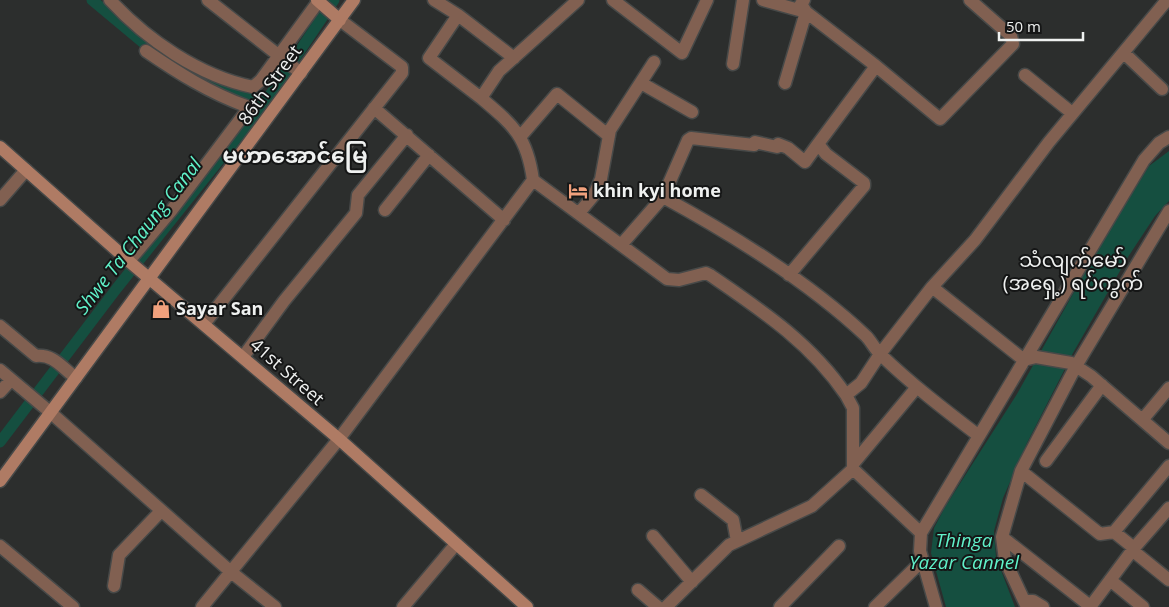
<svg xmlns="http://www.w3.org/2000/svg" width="1169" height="607" font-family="'Open Sans','Noto Sans Myanmar',sans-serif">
  <rect width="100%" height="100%" fill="#2c2e2d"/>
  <!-- water -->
  <path fill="#154f40" d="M1169,151V201L1155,216L1128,257L1073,353L1027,443L1003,498L994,531L996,557L1015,607H946L931,553L934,528L945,507L1017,394L1103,240L1149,166Z"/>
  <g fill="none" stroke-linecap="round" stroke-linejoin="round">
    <!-- canal -->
    <path stroke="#154f40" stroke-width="11" d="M92,0L158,55
      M211,85L219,89L266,101
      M0,442L117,288L266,101L334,0"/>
    <!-- street casing -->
    <g stroke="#474948" stroke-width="15">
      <path id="street" d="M110,0C147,40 199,76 253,87L261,80L318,2
        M208,0L301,73
        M434,0L458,15L514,58
        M613,0L682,53L707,0
        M763,0L806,12L801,4L804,0
        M1167,0L1049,142L975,240L932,287L1024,360L1036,357L1071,363L1091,376L1169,443
        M458,15L429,58L481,98
        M1124,53L1162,89
        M733,64L743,0
        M1025,75L1072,113
        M641,83L692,112
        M785,83L806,12L876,66L940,119L1013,44L1011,36L970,0
        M374,108L504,220
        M520,137L557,94L609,136
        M818,144L876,66
        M533,180L667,279L679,280L706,273L710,275C761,310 811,343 846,395
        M663,197L688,140L691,138L754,145L755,142L777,147L778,144L788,148L805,162L818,144L826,154L864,183V186L789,275
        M0,200L26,170
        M385,210L429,155
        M579,213L594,195L601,179L610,130L654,62
        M621,245L663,197C731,234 809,282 866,336C871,341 874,348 880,354C911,384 945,410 979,436
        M129,261L171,211L248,109L246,106C210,93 178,73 146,51
        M204,324L402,73V67L340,20
        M0,326L36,356C54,354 62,368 76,378
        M243,357L284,301L356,213L358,195L407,135
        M0,370L50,412L231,572L275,607
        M0,392L11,380
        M1143,419L1169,388
        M1046,461L1102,385
        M853,464V408L846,395L861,383L880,354L932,287
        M853,469L921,533
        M1021,471L1100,534L1114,532L1134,548
        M701,495L733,520L737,541
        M1114,532L1169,466
        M653,536L692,582
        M1002,537L1090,606
        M0,546L73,607
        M1132,550L1169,580
        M1110,580L1143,607
        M114,586L119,555L161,511
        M638,590L658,607
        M1026,601H1033L1043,607
        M202,607L339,439L533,180C527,136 513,125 481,98L499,71L578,0
        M403,607L456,544
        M666,607L729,545L812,506L853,469V464L917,387
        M780,607L839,546
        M875,607L922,561
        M936,607L920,551L921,533L1144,160L1159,143L1169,137
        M1027,607L1005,560L1002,537L1021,471L1076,366L1169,211
        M1090,607L1134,548L1169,508"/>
    </g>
    <!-- secondary casing -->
    <g stroke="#474948" stroke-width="15">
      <path id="secondary" d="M317,0L340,20
        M0,147L131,263L339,439L527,607
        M0,481L354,0"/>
    </g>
    <!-- street -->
    <use href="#street" stroke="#816051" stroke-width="12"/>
    <!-- secondary -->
    <use href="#secondary" stroke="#af7b64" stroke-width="12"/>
  </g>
  <!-- icons -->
  <defs>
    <g id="hotel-bare" transform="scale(1.5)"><path d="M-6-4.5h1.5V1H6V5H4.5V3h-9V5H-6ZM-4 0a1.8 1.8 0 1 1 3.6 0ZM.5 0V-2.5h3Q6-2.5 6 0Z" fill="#f1a17d" stroke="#151616" stroke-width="2.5" paint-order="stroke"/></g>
    <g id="shop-bare" transform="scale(1.5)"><path d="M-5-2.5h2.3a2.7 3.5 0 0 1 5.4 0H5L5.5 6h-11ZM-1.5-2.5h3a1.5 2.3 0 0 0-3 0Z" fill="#f1a17d" stroke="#151616" stroke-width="2.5" paint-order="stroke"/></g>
  </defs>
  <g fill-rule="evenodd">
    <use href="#hotel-bare" x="578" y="191"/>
    <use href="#shop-bare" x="161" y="309"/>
  </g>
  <g text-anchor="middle" stroke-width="4" stroke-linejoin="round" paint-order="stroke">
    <!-- street labels -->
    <g font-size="18" fill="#eff1f0" stroke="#151616">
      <text transform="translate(270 85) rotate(-54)" y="6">86th Street</text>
      <text transform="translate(287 372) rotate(41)" y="6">41st Street</text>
    </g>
    <!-- poi labels -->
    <g font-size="18" font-weight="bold" fill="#eff1f0" stroke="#151616" text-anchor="start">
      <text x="593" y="197">khin kyi home</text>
      <text x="176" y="315">Sayar San</text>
    </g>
    <!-- water labels -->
    <g font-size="19" font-style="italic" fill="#60f1c9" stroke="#151616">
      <text transform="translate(138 236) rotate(-52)" y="7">Shwe Ta Chaung Canal</text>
      <text x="964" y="547">Thinga<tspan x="964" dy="22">Yazar Cannel</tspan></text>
    </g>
    <!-- quarter labels -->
    <g font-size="20" fill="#eff1f0" stroke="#151616">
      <text x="1073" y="267">သံလျက်မော်<tspan x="1073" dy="23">(အရှေ့) ရပ်ကွက်</tspan></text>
    </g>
    <!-- district labels -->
    <g font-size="22" font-weight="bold" fill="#eff1f0" stroke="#151616">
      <text x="295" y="163">မဟာအောင်မြေ</text>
    </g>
  </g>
  <!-- scale -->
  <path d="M999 32v8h84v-8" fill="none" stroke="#eff1f0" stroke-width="2.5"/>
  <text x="1006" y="32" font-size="15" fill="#eff1f0" stroke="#151616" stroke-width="4" paint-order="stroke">50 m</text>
</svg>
